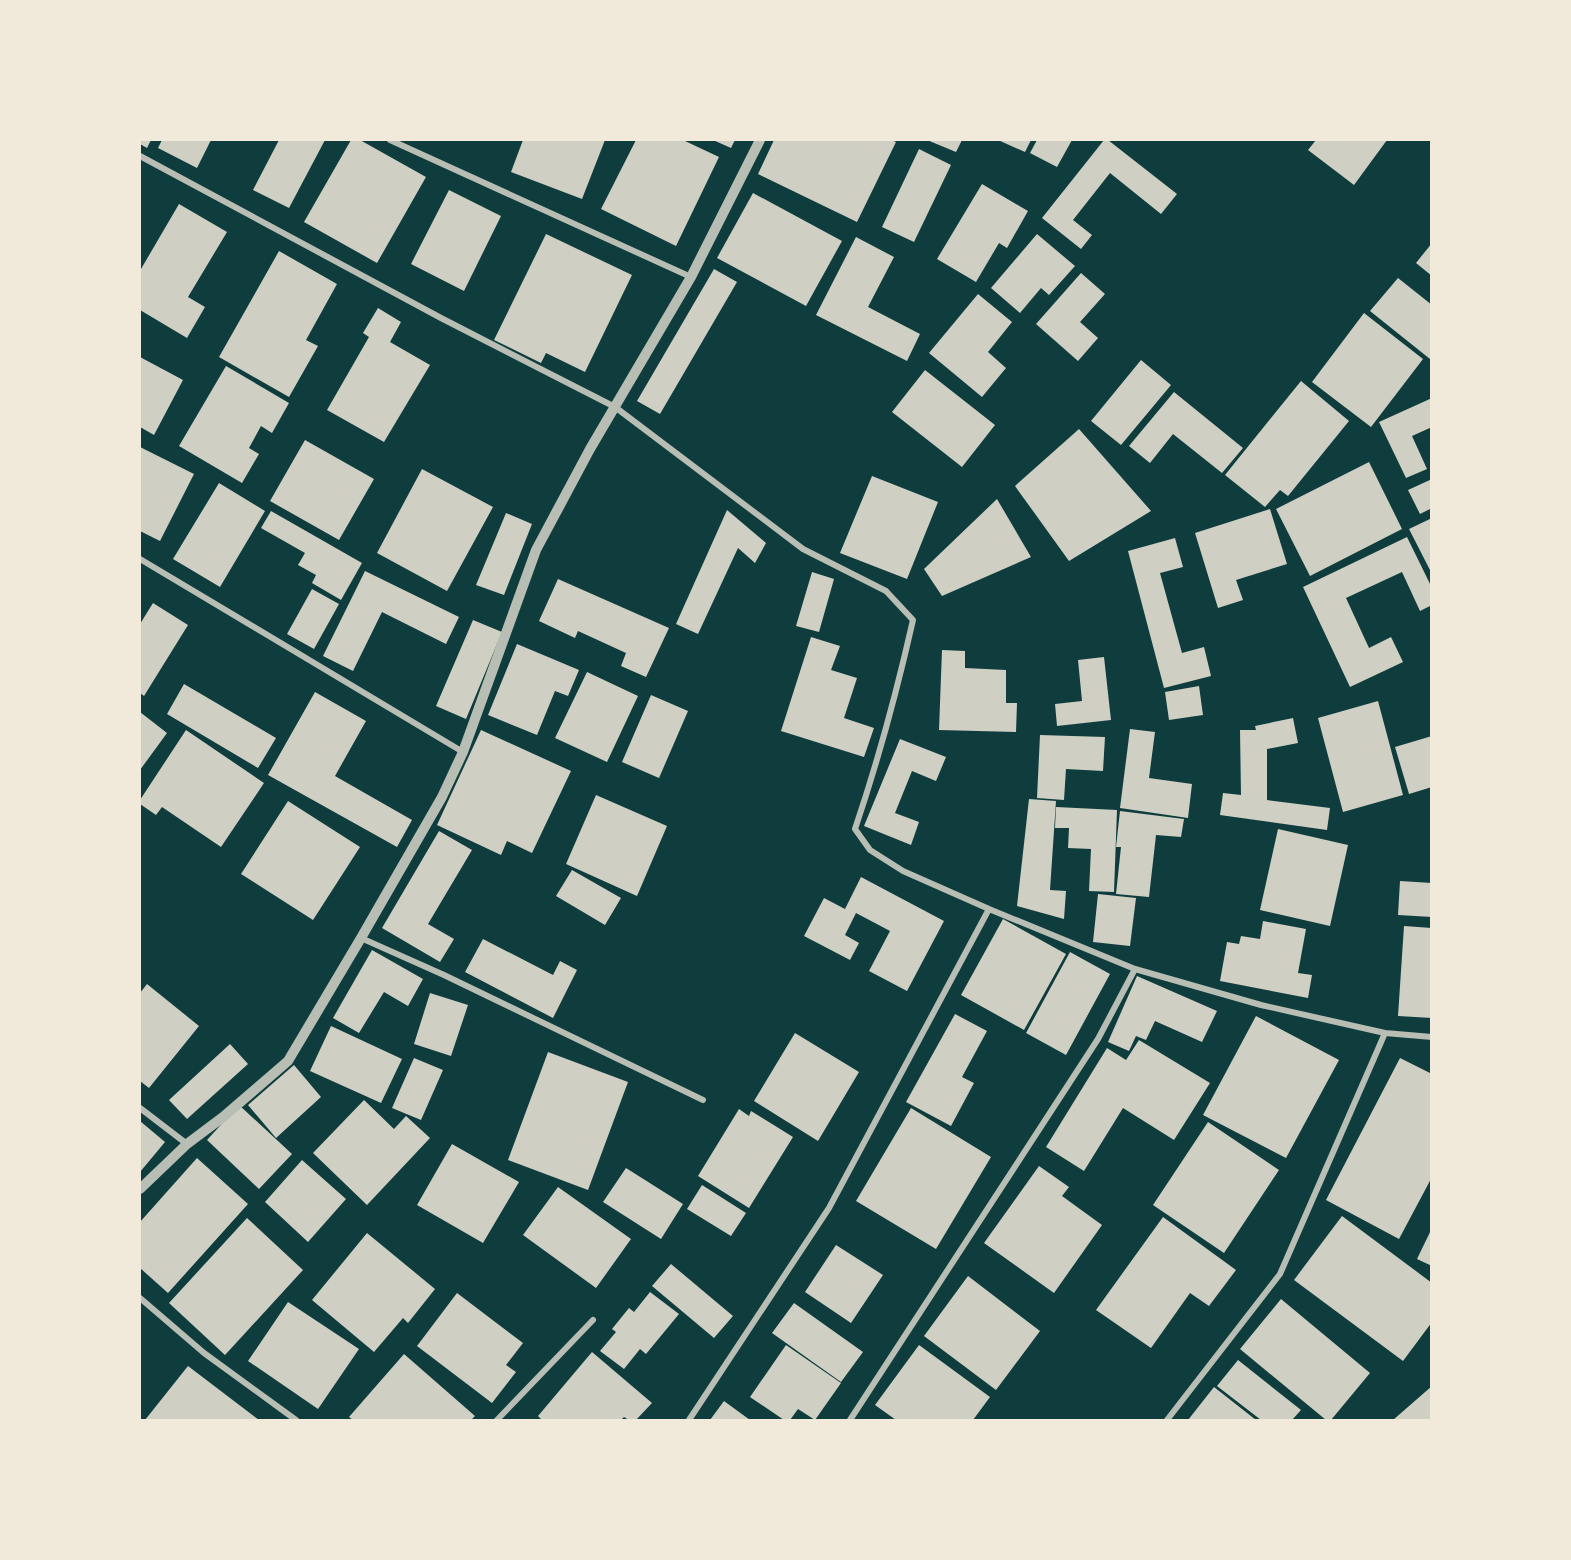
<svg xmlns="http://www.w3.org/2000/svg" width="1571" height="1560" font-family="'Roboto Condensed',sans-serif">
  <rect width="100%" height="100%" fill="#0f3d3e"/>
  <!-- building -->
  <path fill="#cfcfc3" d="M140,140H151L147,148L140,144Z
    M162,140H211L197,168L158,148Z
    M279,140H325L289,208L253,190Z
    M351,140H360L426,177L377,263L304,222Z
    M523,140H605L582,199L511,172Z
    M636,140H683L719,157L676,246L601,209Z
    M713,140H735L731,148Z
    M774,140H891L896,142L857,222L758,174Z
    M927,140H962L956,152Z
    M998,140H1031L1025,152Z
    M1037,140H1072L1057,167L1030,153Z
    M1104,140H1108L1177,194L1161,214L1110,173L1073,220L1092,235L1081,249L1042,218Z
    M1316,140H1387L1354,185L1308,150Z
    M919,149L951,165L914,242L882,227Z
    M982,184L1028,211L1007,248L999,243L976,282L937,259Z
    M449,190L501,216L464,291L411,264Z
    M753,193L842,241L806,306L717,258Z
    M179,204L227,232L188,297L205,307L187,338L140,310V268L141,269Z
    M546,234L632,275L585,372L546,353L541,363L494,340Z
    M1037,234L1075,266L1049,295L1041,288L1020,313L991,288Z
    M856,237L894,257L868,307L920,334L907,361L816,315Z
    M1432,243V276L1416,263Z
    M279,251L337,284L306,340L318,346L289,397L219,357Z
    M714,269L737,282L660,414L637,401Z
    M1081,273L1105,294L1080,322L1098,338L1078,361L1036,324Z
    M1398,278L1432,305V357L1430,359L1370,311Z
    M978,294L1012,322L988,352L1006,368L982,397L929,353Z
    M378,308L401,322L390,342L430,365L384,442L327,410L369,337L363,333Z
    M1364,313L1423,359L1371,427L1312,382Z
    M140,357L183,380L154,435L140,427Z
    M1141,360L1171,385L1121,445L1091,421Z
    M226,366L289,403L272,433L261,426L249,448L259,454L242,483L179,446Z
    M925,370L995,425L962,467L892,412Z
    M1301,381L1349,421L1288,496L1280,490L1265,507L1225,475Z
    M1174,392L1243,448L1222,473L1173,434L1150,463L1129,446Z
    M1432,398V427L1412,436L1427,469L1406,478L1379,422Z
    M1079,429L1151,511L1069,561L1015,486Z
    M305,440L374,479L339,540L270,501Z
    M140,447L194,474L160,541L140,531Z
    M1369,462L1402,529L1310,576L1276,509Z
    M422,469L493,507L447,591L377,553Z
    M872,476L938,502L907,579L840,553Z
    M1432,479V508L1420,514L1408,490Z
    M219,483L265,511L220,587L173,559Z
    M997,499L1031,557L942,596L924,569Z
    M1270,509L1287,564L1236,580L1243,600L1218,608L1195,533Z
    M727,510L766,543L755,563L738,548L698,634L676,624Z
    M271,511L362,563L341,600L312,583L316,575L298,565L305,553L261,528Z
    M506,513L532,524L504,595L476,585Z
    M1432,518V574L1409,529Z
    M1407,537L1432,588V605L1420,611L1402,572L1346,598L1369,648L1391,637L1403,662L1350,687L1303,587Z
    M1175,538L1183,567L1160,573L1182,653L1204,647L1211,676L1164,688L1128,551Z
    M365,571L459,617L446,644L382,612L353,671L323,656Z
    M812,572L834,579L819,632L796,626Z
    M558,579L669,628L646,677L621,666L626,653L578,631L575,638L539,621Z
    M312,589L339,604L314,649L287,634Z
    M153,603L188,625L144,696L140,693V624Z
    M473,620L502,632L466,719L436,706Z
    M811,637L840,646L831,670L857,678L844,718L874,728L864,757L781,731Z
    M517,644L579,670L568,696L555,691L537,735L488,715Z
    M942,650L965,651V668L1006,670V703H1017L1016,732L939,730Z
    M1104,657L1111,720L1057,726L1055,704L1082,701L1078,660Z
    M587,672L638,696L607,762L555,738Z
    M184,684L276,738L258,768L167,714Z
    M1199,686L1203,715L1169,720L1165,692Z
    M315,692L366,721L335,776L412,820L397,847L268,775Z
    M651,695L688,711L659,778L622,762Z
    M1378,701L1403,795L1343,812L1318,718Z
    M140,712L167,733L140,770Z
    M1293,718L1298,743L1267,749V800L1330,808L1327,830L1220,815L1223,793L1241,795L1240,730H1256L1255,726Z
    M1130,729L1155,732L1149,778L1192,784L1188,818L1120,808Z
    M186,730L264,783L221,847L162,807L156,815L140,804V800Z
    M481,730L571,771L532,853L507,841L501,855L437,825Z
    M1040,735L1105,737L1103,771L1066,769L1064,800L1037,798Z
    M1432,736V787L1409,794L1395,747Z
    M900,739L946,757L936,781L912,771L895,813L919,822L911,845L864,826Z
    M596,795L667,826L637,896L566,864Z
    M1029,799L1056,801L1050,890L1066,891L1064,919L1017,906Z
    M288,801L360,847L313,920L241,874Z
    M1056,807L1117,810L1114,892L1089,891L1091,849L1068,848L1069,828H1055Z
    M1120,811L1184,819L1181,837L1156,835L1149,897L1116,894L1121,847H1116Z
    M1278,829L1348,845L1330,926L1260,910Z
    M439,831L472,850L428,924L454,939L440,962L382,928Z
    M572,870L621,898L605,925L556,896Z
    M861,877L944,921L907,991L869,971L890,931L856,913L845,935L859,943L850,960L804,936L824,898L845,909Z
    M1400,881L1432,883V917L1398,915Z
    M1098,894L1136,898L1130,946L1093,942Z
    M1003,919L1066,954L1024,1030L961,995Z
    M1263,921L1306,929L1298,973L1312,975L1308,998L1220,981L1227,942L1239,944L1241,936L1260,939Z
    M1404,926L1432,928V1018L1398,1016Z
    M483,939L553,975L560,961L577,970L553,1018L465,972Z
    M372,950L423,979L408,1006L384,992L359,1033L333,1018Z
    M1070,952L1110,974L1066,1055L1026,1033Z
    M1137,976L1217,1011L1202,1042L1155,1021L1146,1040L1136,1036L1129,1051L1108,1042Z
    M147,984L199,1026L149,1088L140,1081V993Z
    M430,993L468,1005L451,1056L414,1044Z
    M955,1014L987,1031L962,1077L974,1083L951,1126L906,1102Z
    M1256,1016L1339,1060L1286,1158L1203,1115Z
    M331,1026L402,1059L381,1103L310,1071Z
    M795,1033L859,1072L818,1141L754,1101Z
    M1139,1040L1210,1083L1174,1140L1123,1108L1084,1171L1046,1147L1107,1048L1126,1060Z
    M230,1044L248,1064L187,1119L169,1100Z
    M548,1052L628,1082L588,1190L508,1160Z
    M414,1058L443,1070L421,1120L392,1108Z
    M1400,1058L1432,1074V1177L1399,1239L1326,1200Z
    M294,1065L321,1097L276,1138L248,1105Z
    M364,1100L394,1129L406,1116L430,1138L367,1205L313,1153Z
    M239,1105L292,1154L259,1189L207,1140Z
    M911,1108L991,1157L936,1249L856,1201Z
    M739,1109L749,1116L751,1111L793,1137L749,1208L698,1176Z
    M140,1121L165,1142L140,1172Z
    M1208,1122L1279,1170L1224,1253L1153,1205Z
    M452,1144L519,1182L483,1243L417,1205Z
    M197,1158L248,1204L168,1293L140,1268V1222Z
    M302,1160L346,1199L308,1242L265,1202Z
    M1039,1166L1069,1187L1062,1196L1102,1225L1054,1293L984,1243Z
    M626,1168L683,1204L661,1239L603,1202Z
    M702,1185L746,1213L731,1236L687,1209Z
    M558,1187L631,1239L596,1288L523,1235Z
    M1342,1216L1432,1283V1322L1403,1361L1294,1280Z
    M1163,1217L1236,1270L1209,1306L1190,1293L1151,1348L1096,1310Z
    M247,1218L303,1270L225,1355L169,1303Z
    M1432,1228V1266L1417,1259Z
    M367,1233L435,1289L408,1323L403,1318L374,1352L312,1300Z
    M836,1245L883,1275L851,1323L805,1292Z
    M671,1264L733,1316L714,1338L652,1286Z
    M968,1276L1040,1331L996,1390L924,1336Z
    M650,1292L679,1314L646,1354L640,1349L624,1369L600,1351L616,1332L612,1329L629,1308L634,1312Z
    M457,1293L523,1343L506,1365L516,1372L492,1403L417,1346Z
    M1281,1299L1370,1373L1331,1420H1326L1240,1349Z
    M288,1302L359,1349L318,1409L248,1361Z
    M794,1303L863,1352L841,1382L772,1333Z
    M786,1345L841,1383L815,1420L798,1409L790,1420H784L750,1397Z
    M919,1345L990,1397L973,1420H896L875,1405Z
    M592,1352L652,1403L636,1420H629L624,1417L621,1420H542L538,1416Z
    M404,1354L475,1416L471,1420H353L349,1417Z
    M1238,1360L1301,1410L1292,1420H1261L1217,1386Z
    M188,1366L259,1420H145Z
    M1432,1386V1420H1393Z
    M1214,1387L1256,1420H1188Z
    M724,1401L750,1420H710Z"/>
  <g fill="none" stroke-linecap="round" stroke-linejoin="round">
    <!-- minor -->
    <path stroke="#b8beb3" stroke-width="6" d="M390,140L691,277
      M140,156L441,318L615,407L803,549L886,591L913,620C897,691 878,761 855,829L870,850L903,871L989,909L1135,969L1261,1005L1385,1033L1432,1037
      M140,559L463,752
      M361,938L444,975L703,1100
      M140,1108L187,1144
      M140,1298L204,1353L296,1420
      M497,1420L593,1320
      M689,1420L829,1208L989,909
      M850,1420L1098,1039L1135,969
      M1167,1420L1280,1274L1385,1033"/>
    <!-- tertiary -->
    <path stroke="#b8beb3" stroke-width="10" d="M140,1189L187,1144L223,1117L288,1061L361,938L442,797L463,752L536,550L590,449L691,277L760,140"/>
  </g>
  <!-- border -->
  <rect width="1571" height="1560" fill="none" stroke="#f1e9da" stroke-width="282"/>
</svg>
